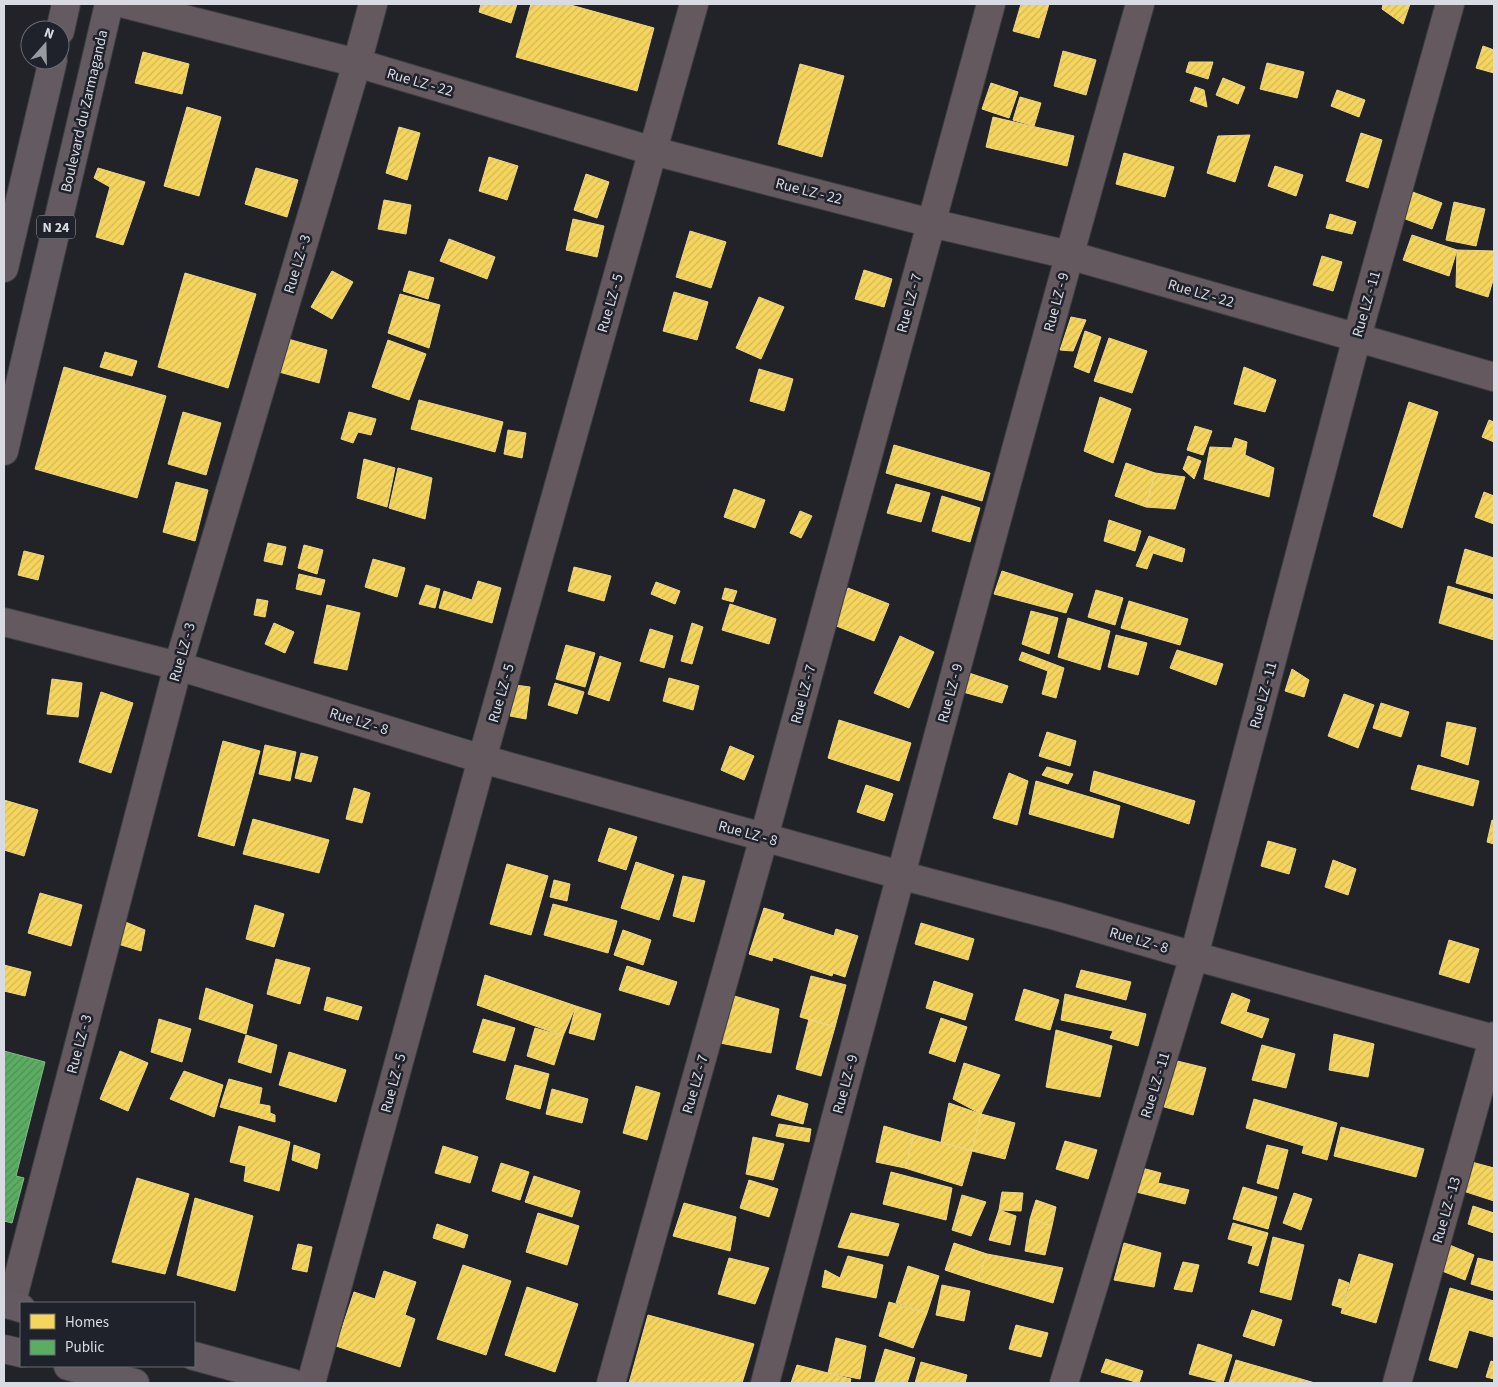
<svg xmlns="http://www.w3.org/2000/svg" width="1498" height="1387" font-family="'Source Sans 3',sans-serif">
  <defs>
    <pattern id="homes-hatch" width="6" height="6" patternUnits="userSpaceOnUse" patternTransform="scale(1.25)"><rect width="6" height="6" fill="#f6d55c"/><path d="M-1 1l2-2M0 6l6-6M5 7l2-2" fill="none" stroke="#d2b857"/></pattern>
    <pattern id="public-hatch" width="6" height="6" patternUnits="userSpaceOnUse" patternTransform="scale(1.25)"><rect width="6" height="6" fill="#5aae61"/><path d="M-1 1l2-2M0 6l6-6M5 7l2-2" fill="none" stroke="#528e58"/></pattern>
  </defs>
  <rect width="100%" height="100%" fill="#222328"/>
  <!-- homes -->
  <path fill="url(#homes-hatch)" stroke="#edd784" d="M481,4H517L511,23L479,12Z
    M531,4H567L654,28L637,91L516,57Z
    M1021,4H1049L1039,38L1013,31Z
    M1383,4H1410L1403,24L1382,9Z
    M1483,46L1494,50V73L1476,68Z
    M1063,51L1096,60L1086,95L1054,86Z
    M143,52L189,64L182,94L135,83Z
    M1189,62H1213L1208,79L1186,72Z
    M1267,63L1304,72L1297,98L1260,89Z
    M800,64L844,76L822,157L778,144Z
    M1223,78L1245,87L1238,104L1216,95Z
    M991,83L1018,92L1009,118L982,109Z
    M1195,87L1204,90L1207,107L1190,101Z
    M1337,90L1365,100L1359,117L1331,106Z
    M1020,97L1041,103L1034,126L1013,120Z
    M187,107L221,117L199,196L164,186Z
    M993,117L1074,136L1067,166L986,147Z
    M399,127L420,133L407,180L386,173Z
    M1361,133L1382,140L1368,188L1346,181Z
    M1250,135L1235,182L1207,173L1218,136Z
    M1124,153L1174,167L1165,197L1116,184Z
    M489,157L518,166L507,200L479,191Z
    M1275,166L1303,175L1296,196L1268,186Z
    M98,168L145,182L123,245L96,237L110,187L94,178Z
    M256,168L298,180L287,217L245,204Z
    M586,174L609,182L597,218L574,210Z
    M1410,191L1442,203L1432,229L1400,217Z
    M384,200L411,205L406,234L378,229Z
    M1454,202L1485,209L1476,246L1446,240Z
    M1330,214L1356,222L1352,234L1326,228Z
    M573,219L604,226L597,257L566,250Z
    M690,231L726,242L711,288L676,277Z
    M1412,235L1457,250L1449,276L1403,260Z
    M449,239L495,257L487,279L440,261Z
    M1457,250L1494,251V277L1488,297L1456,287Z
    M1322,256L1342,262L1333,291L1313,285Z
    M864,270L892,279L884,307L855,299Z
    M332,271L353,282L332,319L311,307Z
    M409,271L434,278L428,299L403,291Z
    M185,273L256,294L228,388L158,367Z
    M674,292L708,302L697,340L663,331Z
    M400,294L440,305L429,348L388,333Z
    M759,297L784,307L761,359L736,348Z
    M1071,317L1086,320L1073,351L1060,350Z
    M1085,331L1101,337L1089,373L1074,367Z
    M1109,338L1147,351L1132,393L1094,381Z
    M288,339L327,350L319,383L279,372Z
    M388,340L426,354L409,400L372,387Z
    M105,352L137,361L132,376L100,367Z
    M64,367L166,396L137,498L35,469Z
    M1244,367L1276,380L1265,412L1234,404Z
    M759,369L793,379L784,411L750,401Z
    M1100,397L1131,409L1113,463L1084,451Z
    M419,400L503,422L495,452L411,429Z
    M1409,402L1438,412L1402,528L1373,516Z
    M183,412L221,423L206,475L168,464Z
    M349,412L376,419L371,435L358,432L353,443L341,439Z
    M1489,420L1494,422V442L1482,437Z
    M1195,426L1212,431L1203,455L1187,450Z
    M508,430L526,433L522,458L504,454Z
    M1235,438L1247,442L1245,455L1274,468L1269,497L1204,479L1210,447L1232,448Z
    M894,445L990,473L982,501L886,473Z
    M1188,456L1201,461L1194,479L1183,469Z
    M364,459L395,468L387,507L357,498Z
    M1126,463L1155,473L1146,507L1115,496Z
    M398,468L432,478L425,519L389,508Z
    M1155,473L1185,477L1175,509L1146,507Z
    M176,482L208,490L195,541L163,532Z
    M896,484L930,493L921,522L887,513Z
    M734,489L765,500L755,528L724,517Z
    M1484,492L1494,496V524L1475,517Z
    M942,496L980,508L970,542L932,531Z
    M800,511L812,516L801,538L790,533Z
    M1109,520L1141,531L1135,551L1104,541Z
    M1149,536L1185,549L1182,562L1153,553L1147,569L1136,566Z
    M268,543L286,547L282,565L264,561Z
    M304,545L323,550L317,574L298,568Z
    M1465,549L1494,558V594L1456,583Z
    M24,551L44,556L38,580L18,575Z
    M373,559L405,568L397,597L365,587Z
    M574,567L611,576L604,601L568,591Z
    M1002,571L1073,594L1066,613L994,594Z
    M299,574L325,580L321,595L296,589Z
    M478,581L501,588L492,623L439,608L444,591L472,600Z
    M656,582L680,591L675,604L651,594Z
    M426,585L440,589L435,608L419,604Z
    M1448,586L1494,600V640L1439,623Z
    M725,588L737,591L733,602L722,599Z
    M848,588L889,604L874,641L834,625Z
    M1096,590L1123,598L1115,625L1088,617Z
    M257,599L268,601L265,617L254,615Z
    M1129,601L1188,619L1180,645L1121,628Z
    M730,604L776,619L769,644L722,630Z
    M327,605L360,613L347,670L314,663Z
    M1031,611L1058,618L1049,654L1022,644Z
    M1068,618L1110,631L1100,670L1058,657Z
    M274,623L294,632L285,653L265,644Z
    M692,623L703,627L692,664L681,661Z
    M650,629L673,636L664,668L640,661Z
    M1116,635L1147,643L1138,675L1108,667Z
    M900,636L934,652L909,708L874,693Z
    M566,645L595,653L585,687L556,679Z
    M1177,650L1223,664L1216,685L1170,668Z
    M1022,652L1064,668L1056,698L1042,694L1048,671L1019,660Z
    M600,656L621,663L609,701L588,694Z
    M1292,669L1309,680L1304,697L1285,691Z
    M969,673L1008,686L1002,703L963,692Z
    M669,678L699,686L693,710L663,701Z
    M52,679L82,683L78,717L47,714Z
    M555,683L584,692L577,714L548,705Z
    M515,685L530,687L526,719L510,716Z
    M101,692L133,703L111,773L79,762Z
    M1344,694L1374,705L1358,748L1328,736Z
    M1381,703L1409,712L1401,737L1373,728Z
    M839,720L911,743L899,781L828,758Z
    M1447,722L1476,728L1468,765L1441,756Z
    M1047,732L1076,741L1070,766L1039,756Z
    M223,741L260,751L234,846L198,836Z
    M265,745L296,752L290,781L259,774Z
    M730,746L754,756L744,780L721,770Z
    M301,753L318,757L311,782L295,778Z
    M1418,765L1479,781L1473,806L1411,789Z
    M1047,767L1073,774L1068,784L1042,775Z
    M1094,771L1195,801L1189,824L1090,791Z
    M1009,773L1028,781L1017,825L993,818Z
    M1036,781L1120,806L1113,838L1029,814Z
    M866,785L893,794L884,821L857,812Z
    M354,788L370,793L362,823L346,819Z
    M4,800L38,810L24,856L4,850Z
    M253,819L329,840L319,873L243,854Z
    M1492,820L1494,821V844L1487,842Z
    M609,828L637,837L626,870L598,861Z
    M1268,841L1296,849L1289,874L1261,866Z
    M1333,860L1356,869L1348,895L1325,887Z
    M636,862L674,875L659,920L621,908Z
    M507,864L548,876L531,935L490,924Z
    M683,876L705,881L694,922L673,916Z
    M554,880L570,884L567,901L550,897Z
    M40,893L82,905L71,946L28,933Z
    M553,904L617,921L608,953L544,935Z
    M255,905L284,914L274,947L246,939Z
    M764,908L784,914L782,919L834,936L836,929L858,936L845,977L833,973L832,976L773,957L772,961L749,954Z
    M123,921L145,930L141,951L118,944Z
    M921,923L974,939L968,960L915,944Z
    M623,930L651,940L643,965L614,955Z
    M1449,940L1479,949L1469,983L1439,974Z
    M276,959L310,968L300,1004L267,994Z
    M4,965L31,972L25,996L4,991Z
    M627,966L677,982L669,1005L619,990Z
    M1081,970L1131,982L1126,1000L1076,987Z
    M485,975L576,1006L563,1036L477,1005Z
    M811,976L846,985L835,1027L800,1017Z
    M934,981L973,994L965,1020L926,1008Z
    M206,988L253,1005L246,1034L199,1019Z
    M1024,989L1059,1000L1050,1030L1015,1020Z
    M1232,993L1250,1000L1246,1012L1269,1019L1262,1038L1221,1023Z
    M1065,994L1146,1014L1138,1046L1110,1038L1113,1031L1061,1020Z
    M731,995L779,1009L771,1053L720,1043Z
    M327,997L362,1007L358,1020L324,1010Z
    M576,1006L601,1014L594,1040L569,1033Z
    M941,1018L967,1027L955,1062L929,1053Z
    M159,1019L191,1029L182,1062L151,1052Z
    M483,1019L515,1028L505,1061L473,1052Z
    M809,1019L835,1027L821,1076L796,1069Z
    M535,1028L563,1036L554,1065L527,1056Z
    M1056,1030L1112,1046L1100,1097L1046,1087Z
    M1334,1034L1374,1044L1368,1077L1329,1070Z
    M246,1035L277,1045L271,1073L238,1062Z
    M1262,1045L1295,1054L1286,1088L1252,1080Z
    M120,1051L148,1063L128,1111L100,1099Z
    M289,1052L346,1070L336,1102L279,1085Z
    M1173,1060L1206,1068L1193,1115L1161,1106Z
    M964,1063L1000,1075L981,1114L953,1099Z
    M515,1065L549,1074L540,1109L506,1099Z
    M184,1071L223,1085L214,1117L170,1099Z
    M229,1079L262,1088L259,1104L270,1106V1113L275,1115V1122L220,1107Z
    M636,1086L660,1093L647,1140L623,1133Z
    M552,1089L588,1099L582,1123L546,1114Z
    M778,1095L808,1104L803,1124L771,1115Z
    M1254,1099L1337,1123L1327,1160L1302,1153L1304,1146L1246,1128Z
    M949,1103L981,1114L972,1151L941,1142Z
    M981,1114L1015,1123L1005,1159L972,1151Z
    M779,1124L811,1129L809,1142L776,1136Z
    M239,1126L290,1142L279,1191L244,1181L246,1166L230,1162Z
    M884,1126L914,1135L905,1168L876,1162Z
    M1341,1127L1424,1149L1416,1177L1334,1156Z
    M914,1135L972,1151L962,1186L905,1168Z
    M753,1137L784,1144L773,1180L746,1174Z
    M1065,1141L1097,1150L1088,1179L1056,1169Z
    M294,1145L320,1154L317,1169L292,1160Z
    M1267,1145L1288,1150L1278,1189L1257,1183Z
    M443,1146L478,1157L470,1183L435,1173Z
    M1464,1160L1494,1168V1201L1457,1189Z
    M501,1163L529,1172L520,1200L492,1191Z
    M1134,1166L1161,1173L1158,1183L1189,1190L1185,1204L1128,1190Z
    M891,1172L952,1188L946,1220L883,1204Z
    M534,1176L580,1191L572,1217L525,1202Z
    M137,1178L189,1194L165,1274L112,1262Z
    M749,1180L778,1189L769,1217L740,1208Z
    M1243,1187L1277,1197L1268,1229L1233,1219Z
    M1002,1192L1023,1193L1021,1211L999,1210Z
    M1294,1193L1312,1199L1301,1230L1283,1223Z
    M962,1195L986,1202L971,1236L952,1230Z
    M195,1198L253,1216L235,1291L177,1275Z
    M1036,1200L1056,1207L1052,1226L1030,1219Z
    M684,1203L736,1217L730,1251L673,1236Z
    M1473,1206L1494,1213V1233L1468,1224Z
    M999,1210L1016,1216L1010,1245L989,1240Z
    M538,1213L579,1226L567,1265L526,1252Z
    M851,1213L899,1224L888,1256L838,1247Z
    M1030,1219L1052,1226L1045,1255L1025,1251Z
    M1233,1223L1268,1233L1258,1266L1248,1263L1253,1246L1228,1239Z
    M437,1224L468,1235L464,1248L433,1238Z
    M1273,1237L1304,1245L1291,1300L1260,1292Z
    M954,1243L987,1254L978,1281L945,1270Z
    M1124,1243L1161,1253L1154,1287L1114,1280Z
    M298,1244L312,1247L307,1272L292,1269Z
    M1447,1244L1474,1255L1465,1280L1437,1269Z
    M987,1254L1063,1268L1053,1303L978,1281Z
    M1359,1254L1393,1264L1376,1323L1341,1313Z
    M848,1256L883,1265L876,1298L822,1287L825,1270L840,1278Z
    M729,1258L769,1268L755,1304L718,1294Z
    M1478,1258L1494,1262V1291L1471,1284Z
    M1183,1262L1199,1265L1192,1292L1174,1289Z
    M463,1265L511,1281L486,1355L437,1339Z
    M908,1266L939,1276L927,1313L896,1303Z
    M384,1271L416,1282L405,1315L415,1319L400,1367L336,1346L354,1292L375,1299Z
    M1339,1279L1349,1283L1342,1308L1332,1305Z
    M942,1285L970,1291L964,1321L936,1315Z
    M527,1287L578,1304L555,1372L505,1355Z
    M1450,1288L1494,1301L1493,1337L1469,1330L1457,1368L1429,1360Z
    M889,1302L927,1313L913,1348L879,1336Z
    M1252,1310L1282,1320L1274,1346L1243,1336Z
    M648,1315L754,1344L742,1383H629Z
    M1016,1325L1048,1333L1041,1357L1009,1349Z
    M836,1338L866,1346L860,1379L828,1373Z
    M1198,1344L1232,1355L1223,1383L1189,1374Z
    M885,1349L915,1358L907,1383L875,1382Z
    M1106,1359L1143,1371L1139,1383L1101,1372Z
    M1236,1360L1315,1383H1229Z
    M1491,1361L1494,1362V1379L1486,1377Z
    M921,1362L967,1375L965,1383H915Z
    M797,1365L851,1379L850,1383H791Z"/>
  <!-- public -->
  <path fill="url(#public-hatch)" stroke="#80bc87" d="M4,1051L45,1062L16,1176L24,1178L12,1223L4,1221Z"/>
  <g fill="none" stroke-linecap="round" stroke-linejoin="round">
    <!-- minor casing -->
    <g stroke="#3c3e41" stroke-width="30">
      <path id="minor" d="M125,4L357,63L653,151L931,223L1069,255L1494,377
        M4,622L178,666L482,759L900,875L1056,916L1194,956L1494,1039
        M11,1305L178,666L357,63L373,4
        M311,1383L482,759L694,4
        M611,1383L764,837L991,4
        M765,1383C888,923 1010,462 1140,4
        M1064,1383L1194,956L1357,337L1450,4
        M1397,1383L1494,1036"/>
    </g>
    <!-- major casing -->
    <g stroke="#3c3e41" stroke-width="30">
      <path id="major" d="M60,31L66,4
        M4,268L53,60
        M4,451L109,4
        M4,1303L21,1308
        M4,1349L21,1353
        M194,1356L292,1383
        M68,1366L135,1383"/>
    </g>
    <!-- minor -->
    <use href="#minor" stroke="#63595f" stroke-width="28"/>
    <!-- major -->
    <use href="#major" stroke="#635a62" stroke-width="28"/>
  </g>
  <g text-anchor="middle" stroke-width="5" stroke-linejoin="round" paint-order="stroke">
    <!-- shield labels -->
    <rect fill="#1f222b" stroke="#a0a4aa" stroke-width="1" x="37" y="215.5" width="38" height="23" rx="4"/>
    <g font-size="14" font-weight="bold" fill="#d8dbe1">
      <text x="56" y="232">N 24</text>
    </g>
    <!-- street labels -->
    <g font-size="15" fill="#d8dbe1" stroke="#1f222b">
      <text transform="translate(420 82) rotate(16)" y="5">Rue LZ - 22</text>
      <text transform="translate(84 111) rotate(-77)" y="5">Boulevard du Zarmaganda</text>
      <text transform="translate(809 191) rotate(14)" y="5">Rue LZ - 22</text>
      <text transform="translate(297 264) rotate(-73)" y="5">Rue LZ - 3</text>
      <text transform="translate(1201 293) rotate(16)" y="5">Rue LZ - 22</text>
      <text transform="translate(1056 302) rotate(-75)" y="5">Rue LZ - 9</text>
      <text transform="translate(610 303) rotate(-74)" y="5">Rue LZ - 5</text>
      <text transform="translate(909 303) rotate(-75)" y="5">Rue LZ - 7</text>
      <text transform="translate(1366 304) rotate(-74)" y="5">Rue LZ - 11</text>
      <text transform="translate(182 652) rotate(-74)" y="5">Rue LZ - 3</text>
      <text transform="translate(501 693) rotate(-74)" y="5">Rue LZ - 5</text>
      <text transform="translate(950 693) rotate(-75)" y="5">Rue LZ - 9</text>
      <text transform="translate(803 694) rotate(-75)" y="5">Rue LZ - 7</text>
      <text transform="translate(1263 695) rotate(-75)" y="5">Rue LZ - 11</text>
      <text transform="translate(359 721) rotate(17)" y="5">Rue LZ - 8</text>
      <text transform="translate(748 833) rotate(15)" y="5">Rue LZ - 8</text>
      <text transform="translate(1139 940) rotate(16)" y="5">Rue LZ - 8</text>
      <text transform="translate(79 1044) rotate(-75)" y="5">Rue LZ - 3</text>
      <text transform="translate(393 1083) rotate(-75)" y="5">Rue LZ - 5</text>
      <text transform="translate(695 1084) rotate(-74)" y="5">Rue LZ - 7</text>
      <text transform="translate(845 1084) rotate(-75)" y="5">Rue LZ - 9</text>
      <text transform="translate(1155 1085) rotate(-73)" y="5">Rue LZ - 11</text>
      <text transform="translate(1446 1210) rotate(-74)" y="5">Rue LZ - 13</text>
    </g>
  </g>
  <!-- border -->
  <rect width="1498" height="1387" fill="none" stroke="#d8dbe1" stroke-width="10"/>
  <!-- legend -->
  <rect x="20" y="1302" width="175" height="65" fill="#1f222b" stroke="#696c74"/>
  <rect x="30" y="1314" width="25" height="15" fill="#f6d55c" stroke="#696c74"/>
  <text x="65" y="1327" font-size="15" fill="#d8dbe1">Homes</text>
  <rect x="30" y="1340" width="25" height="15" fill="#5aae61" stroke="#696c74"/>
  <text x="65" y="1352" font-size="15" fill="#d8dbe1">Public</text>
  <!-- north arrow -->
  <g transform="translate(45 45) rotate(20)"><circle r="24" fill="#1f222b" stroke="#696c74"/>
  <path d="M0-4L9 19L0 12L-9 19Z" fill="#989ba0"/>
  <text y="-8" font-size="14" font-weight="bold" text-anchor="middle" fill="#d8dbe1">N</text>
  </g>
</svg>
